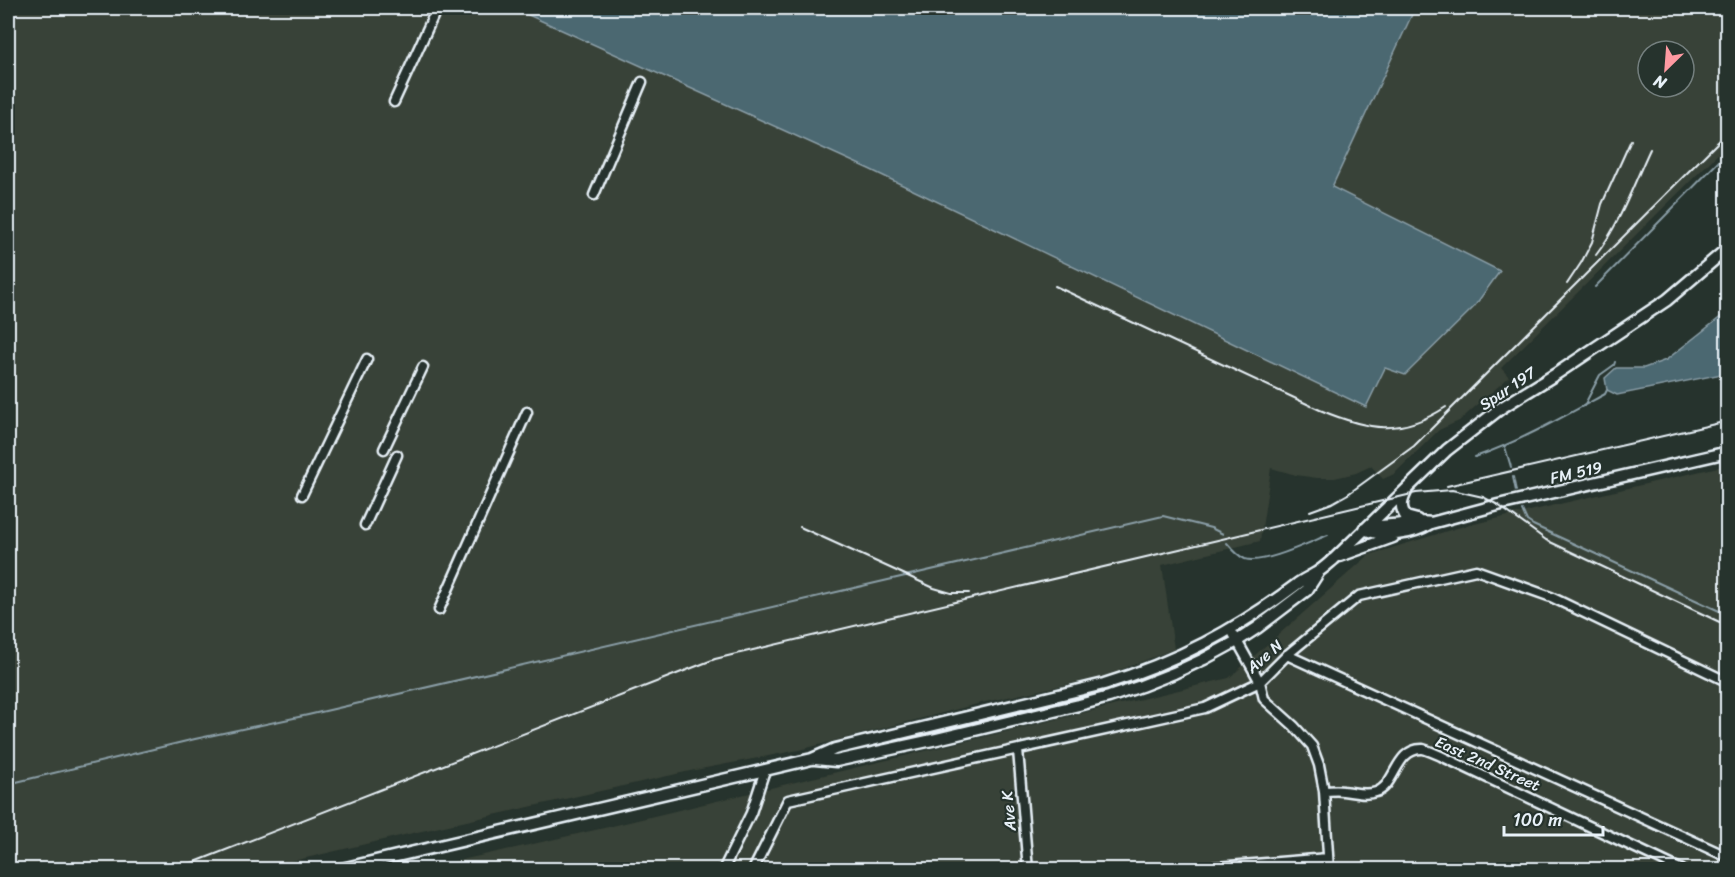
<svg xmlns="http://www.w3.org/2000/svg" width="1735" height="877" font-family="Sriracha,sans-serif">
  <rect width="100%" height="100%" fill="#26332d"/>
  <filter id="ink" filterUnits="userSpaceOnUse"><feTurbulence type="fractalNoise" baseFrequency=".0167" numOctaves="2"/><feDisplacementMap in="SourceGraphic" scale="12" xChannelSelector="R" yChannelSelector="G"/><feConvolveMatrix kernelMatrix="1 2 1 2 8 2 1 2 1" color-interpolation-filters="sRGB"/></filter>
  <g filter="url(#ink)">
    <!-- built -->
    <path fill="#394237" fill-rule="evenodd" d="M8,8H513L869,169L1385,368L1500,271L1332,187L1415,8H1727V145L1501,368L1509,377L1459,421L1439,430L1394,474L1383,479L1371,466L1356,473L1335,478H1317L1296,475L1271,468L1260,541L1162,565L1174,649L1102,677L985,702L799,750L690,771L404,835L259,869H8ZM1648,51H1684V87H1648Z
      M1727,465V869L417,870L604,828L1229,678L1369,555L1457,528Z"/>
    <!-- water -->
    <path fill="#4b6771" stroke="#8a9ea7" stroke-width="1.5" d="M513,8H1415L1332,187L1500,271L1474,307L1405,375L1385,368L1366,407L869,169Z
      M1727,312V373L1617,395L1607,390L1605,378L1616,368H1644L1666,360Z"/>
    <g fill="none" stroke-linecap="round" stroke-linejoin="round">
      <!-- stream -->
      <path stroke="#8a9ea7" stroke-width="2" d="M1595,287L1728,152
        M1584,406L1600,375L1614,365L1615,362
        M1505,447L1511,467
        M1475,457C1521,441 1563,417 1605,394L1607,390
        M1513,477L1516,491
        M1522,510L1527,521L1533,525L1728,615
        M1227,543C1232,549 1238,556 1245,559C1263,565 1310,542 1328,535
        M8,784L195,739L308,715L1163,516L1211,528L1223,534"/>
      <!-- minor casing -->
      <g stroke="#e8f1f8" stroke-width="13">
        <path id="minor" d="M394,102L437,8
          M594,195L642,82
          M384,449L423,367
          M302,495L367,359
          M365,525L397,455
          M439,610L527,412
          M1231,630L1260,682L1264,699L1294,726L1312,746L1319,765L1324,791L1329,870
          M1287,655L1728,857
          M1018,750L1028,870
          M1324,791C1330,791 1337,790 1343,791C1354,792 1365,796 1376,792C1396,786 1395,748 1423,749C1428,750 1436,754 1441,756L1682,870
          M723,870L751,813L765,770
          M753,870L788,800L1205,708L1260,682L1287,655L1359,596L1476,570L1551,597L1728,682
          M1178,870L1328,858"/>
      </g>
      <!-- major casing -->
      <g stroke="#e8f1f8" stroke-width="15">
        <path id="major" d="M1406,492C1401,502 1400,507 1406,517L1417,520
          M1367,528C1378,525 1390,526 1402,524C1413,523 1420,521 1431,523
          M1364,529C1386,538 1411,535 1431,523L1498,505L1728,452
          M1340,556L1393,537
          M815,759L836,761L937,739L1079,705L1109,697L1141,686L1174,673L1204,659L1237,641L1257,628L1307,590L1318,573
          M337,870L812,759L835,749L1104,684C1176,662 1236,630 1296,585C1302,580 1310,577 1316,573C1323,569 1329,563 1334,559L1447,450L1501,408L1556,374L1667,300L1728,248"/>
      </g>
      <!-- minor -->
      <use href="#minor" stroke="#26332d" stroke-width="8"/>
      <!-- major -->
      <use href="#major" stroke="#26332d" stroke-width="10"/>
      <!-- rail -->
      <path stroke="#e8f1f8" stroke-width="2" d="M1596,255C1619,226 1634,183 1650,149
        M1567,284L1581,263L1592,242L1602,204L1631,140
        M1055,286L1320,410C1368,430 1400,437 1446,407
        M1447,486L1728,421
        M1310,511L1332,503L1348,494L1414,446L1728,132
        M800,527L934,588L951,593H969
        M168,870L195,862L715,659L1416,493L1452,490L1483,497L1498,505L1546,540L1728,626"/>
    </g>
  </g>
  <g text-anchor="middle" stroke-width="4.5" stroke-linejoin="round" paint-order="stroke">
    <!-- street labels -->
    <g font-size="16" fill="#e8f1f8" stroke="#26332d">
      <text transform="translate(1507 388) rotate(-34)" y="6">Spur 197</text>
      <text transform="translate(1576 472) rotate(-13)" y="6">FM 519</text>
      <text transform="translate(1264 656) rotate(-41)" y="6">Ave N</text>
      <text transform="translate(1488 763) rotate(24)" y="6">East 2nd Street</text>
      <text transform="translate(1008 811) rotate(-95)" y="6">Ave K</text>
    </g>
  </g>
  <!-- margin -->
  <rect width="1735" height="877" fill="none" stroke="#26332d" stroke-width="30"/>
  <rect x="15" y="15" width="1705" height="847" fill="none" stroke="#e8f1f8" stroke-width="2" filter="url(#ink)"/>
  <!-- north arrow -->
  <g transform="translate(1666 69) rotate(205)"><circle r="28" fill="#26332d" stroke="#747f7e" stroke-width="1.5"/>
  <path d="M0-4.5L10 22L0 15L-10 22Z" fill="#ff9aa2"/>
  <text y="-9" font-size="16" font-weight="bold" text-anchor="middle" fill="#e8f1f8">N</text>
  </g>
  <!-- scale -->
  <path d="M1504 826v9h99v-9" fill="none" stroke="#e8f1f8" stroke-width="3"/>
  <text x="1513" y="826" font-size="18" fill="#e8f1f8" stroke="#26332d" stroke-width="4.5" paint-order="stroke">100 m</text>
</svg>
